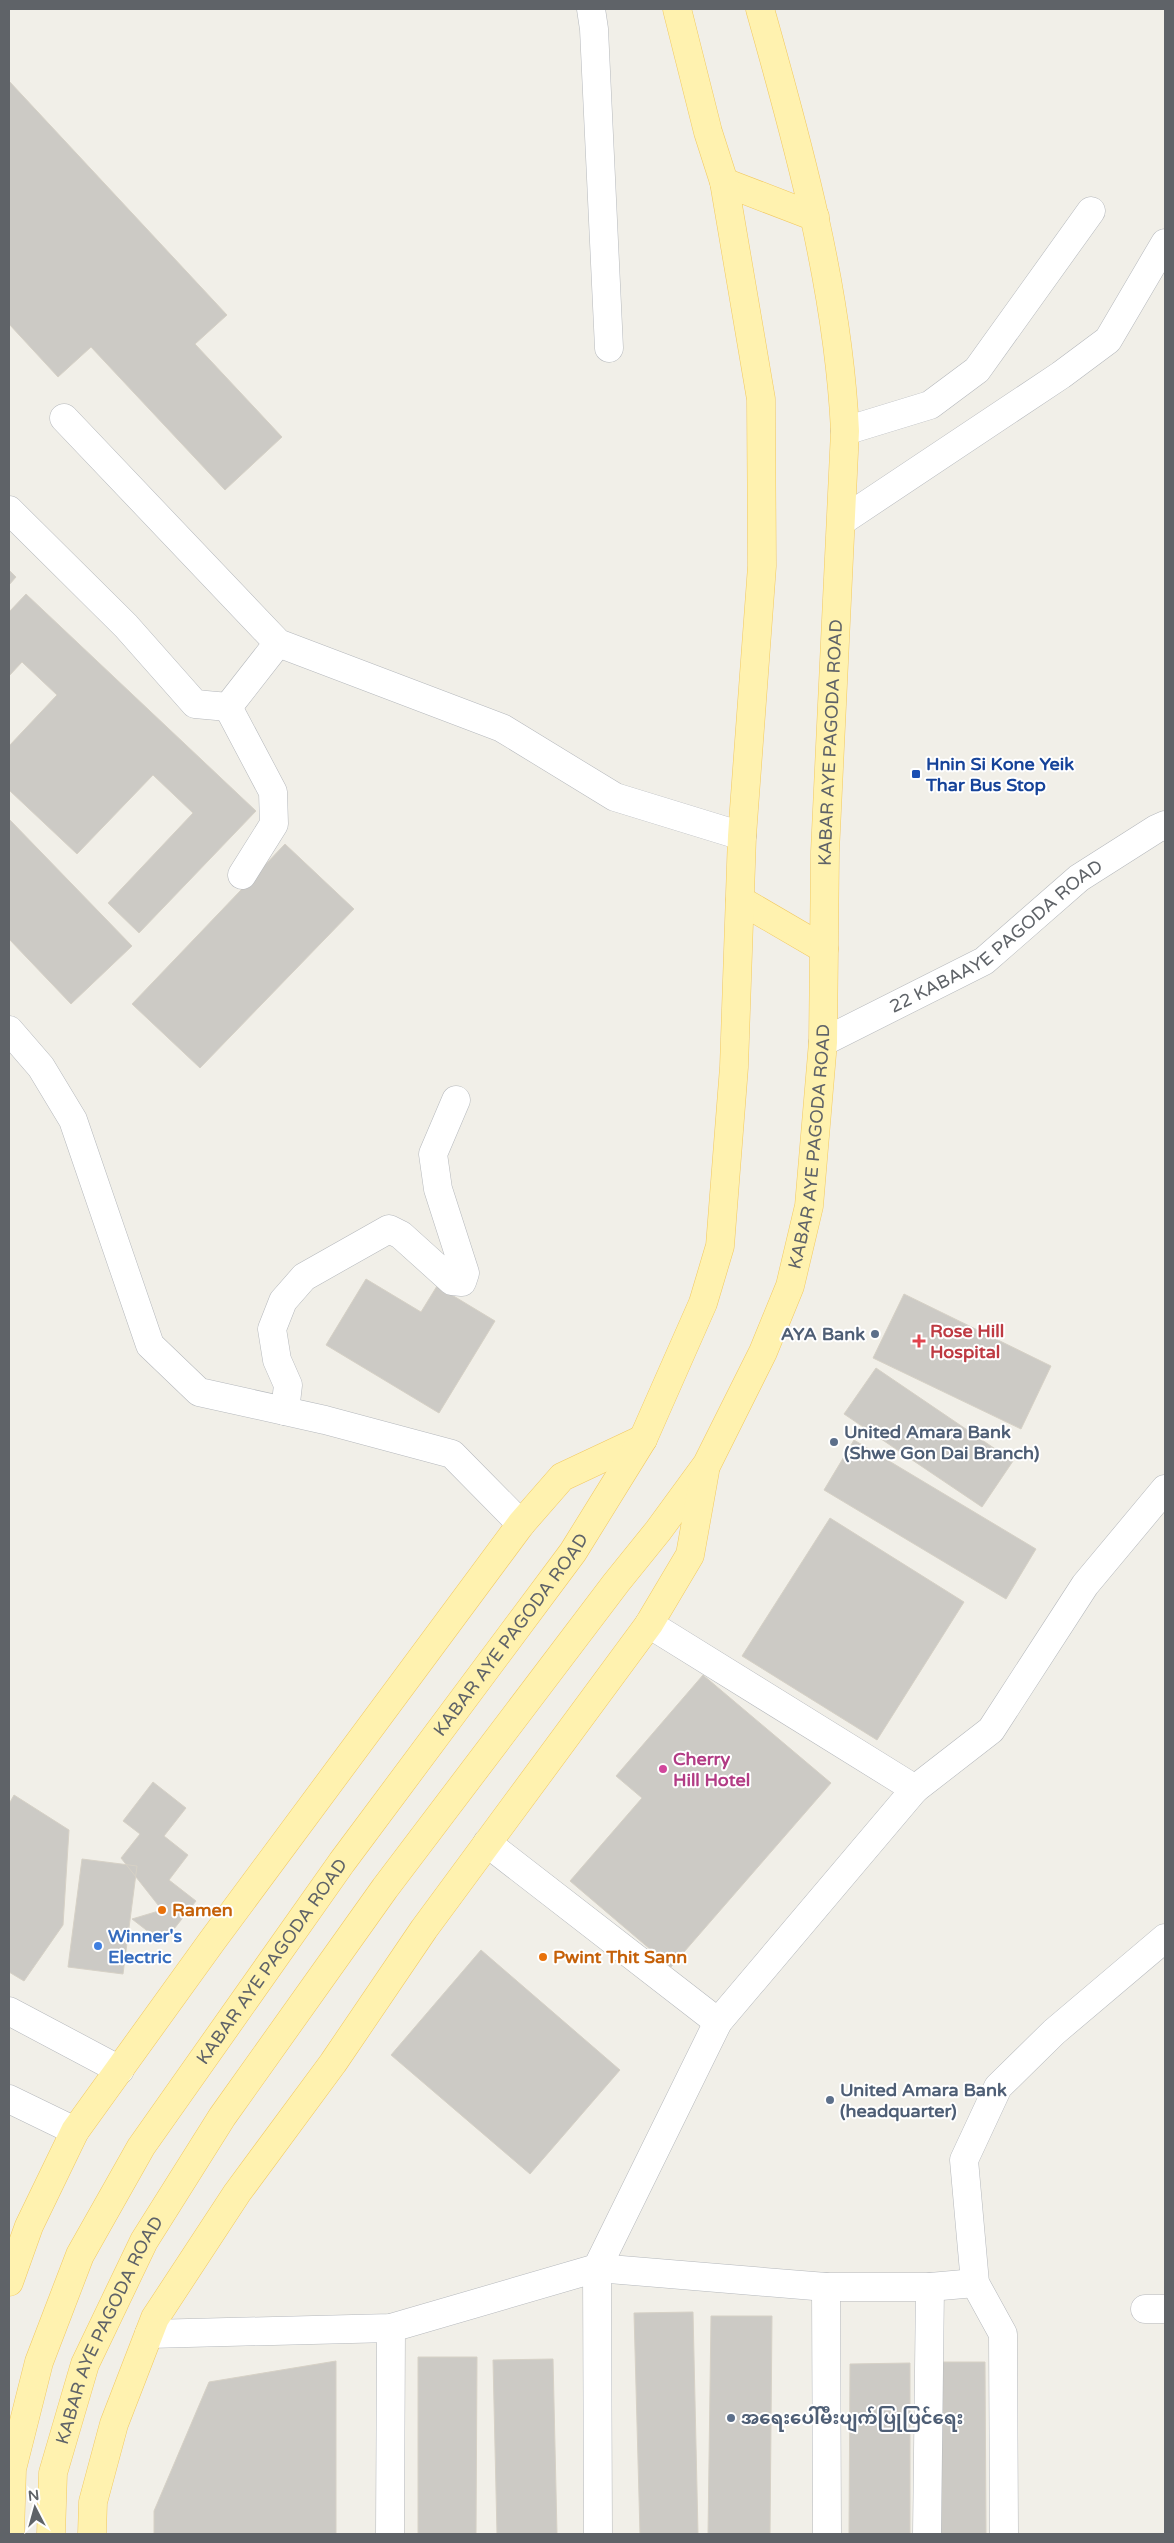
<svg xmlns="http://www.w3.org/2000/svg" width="1174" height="2543" font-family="'Varela Round','Noto Sans Myanmar',sans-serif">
  <rect width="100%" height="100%" fill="#f1efe8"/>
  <!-- building -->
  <path fill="#cccac5" stroke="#d6d1c6" d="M9,81L227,315L195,344L282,437L225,490L91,347L58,377L9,324Z
    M9,570L16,577L9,585Z
    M26,594L256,811L139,933L108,903L193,813L153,775L77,854L9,790V746L57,695L22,662L9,676V612Z
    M9,819L132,946L71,1004L9,939Z
    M285,844L354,909L200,1068L132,1004Z
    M366,1279L421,1312L437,1286L495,1321L439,1413L326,1345Z
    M904,1294L1051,1366L1021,1429L873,1358Z
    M876,1368L1013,1461L982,1507L844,1414Z
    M854,1440L1036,1549L1006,1599L824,1490Z
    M830,1518L964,1602L877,1740L742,1656Z
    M703,1675L831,1783L671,1967L570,1881L642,1798L616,1776Z
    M153,1782L186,1808L164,1836L188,1855L169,1880L196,1901L163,1943L132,1919L162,1910L121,1858L140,1834L123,1821Z
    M14,1795L69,1830L63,1925L24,1981L9,1972V1804Z
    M82,1859L137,1866L123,1974L68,1967Z
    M481,1950L620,2070L530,2174L391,2055Z
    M693,2312L698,2534H640L634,2313Z
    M711,2316H772L770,2534H708Z
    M418,2357H477L476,2534H418Z
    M553,2359L557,2534H497L493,2360Z
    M336,2361V2534H154V2511L209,2382Z
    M938,2362H985L986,2534H938Z
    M910,2363V2534H849L850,2364Z"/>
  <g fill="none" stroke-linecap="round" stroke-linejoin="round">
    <!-- minor casing -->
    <g stroke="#b5b8bc" stroke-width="29">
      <g id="minor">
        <path d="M591,9L594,29L609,348"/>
        <path d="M64,418L278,643L502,728L615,797L742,836"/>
        <path d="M845,431L930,405L977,370L1091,211"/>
        <path d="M9,510L126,626L195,704L228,707L278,643"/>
        <path d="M842,521L1061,375L1108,340L1165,243"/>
        <path d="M228,707L273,792L274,824L242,875"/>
        <path d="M9,1030L41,1067L73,1120L150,1345L199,1392L325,1420L452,1454L521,1524"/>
        <path id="s1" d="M823,1042L984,961L1079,878L1156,829L1165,825"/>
        <path d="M285,1411L288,1385L277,1360L272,1329L283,1301L304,1277L389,1229L401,1235L452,1281L462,1282L465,1273L438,1189L433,1154L456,1100"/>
        <path d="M649,1624L915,1789"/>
        <path d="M487,1843L718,2022"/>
        <path d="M9,2011L120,2070"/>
        <path d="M9,2099L75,2131"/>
        <path d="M826,2287L827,2534"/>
        <path d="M1145,2309H1165"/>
        <path d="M149,2334L391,2328L597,2268L826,2287H930L975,2283"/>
        <path d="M390,2534L391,2328"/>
        <path d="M598,2534L597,2268L718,2022L915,1789L991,1730L1085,1585L1165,1489"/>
        <path d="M927,2534L930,2287"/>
        <path d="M1004,2534L1003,2334L975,2283L964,2160L998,2087L1054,2032L1165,1938"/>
      </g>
    </g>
    <!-- major casing -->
    <g stroke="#f2c960" stroke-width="29">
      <g id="major">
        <path d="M724,182L815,217"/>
        <path d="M740,900L824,949"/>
        <path d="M9,2282L29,2226L75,2131L212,1941L521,1524L562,1477L643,1439"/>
        <path id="s2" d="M10,2534L12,2469L39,2362L80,2255L141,2147L342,1862L573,1552L643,1439L703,1303L720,1246L734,1067L742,836L762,566L761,399L724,182L708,132L677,9"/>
        <path id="s3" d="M51,2534L53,2473L85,2364L144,2241L222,2117L385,1888L616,1583L658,1531L707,1464L763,1352L790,1286L809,1206L823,1042L825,852L845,431C838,287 799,147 760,9"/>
        <path d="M92,2534L93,2502L114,2424L155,2318L237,2193L333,2063L424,1929L649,1624L690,1555L705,1471"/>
      </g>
    </g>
    <!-- minor -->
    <use href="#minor" stroke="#fff" stroke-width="28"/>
    <!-- major -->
    <use href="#major" stroke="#fff2af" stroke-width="28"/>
  </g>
  <!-- markers -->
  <rect fill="#1a4fb4" stroke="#fff" stroke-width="2" x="911" y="769" width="10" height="10" rx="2.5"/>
  <g fill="#5c6f8a" stroke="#fff" stroke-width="2">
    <circle cx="875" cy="1334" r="5"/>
    <circle cx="834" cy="1442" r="5"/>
    <circle cx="830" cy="2100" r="5"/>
    <circle cx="731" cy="2418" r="5"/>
  </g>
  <path fill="#e0444e" stroke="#fff" stroke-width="2" d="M916.5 1333.5h5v5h5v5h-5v5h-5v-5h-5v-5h5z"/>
  <circle fill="#d1479c" stroke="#fff" stroke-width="2" cx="663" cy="1769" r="5"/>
  <g fill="#e8710a" stroke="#fff" stroke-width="2">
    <circle cx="162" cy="1910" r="5"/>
    <circle cx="543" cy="1957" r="5"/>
  </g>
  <circle fill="#3f7fe0" stroke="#fff" stroke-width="2" cx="98" cy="1946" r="5"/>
  <g text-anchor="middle" stroke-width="4" stroke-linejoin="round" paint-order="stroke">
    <!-- street labels -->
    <g font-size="18" fill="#5f6368" stroke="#fff">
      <text dy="6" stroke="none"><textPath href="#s3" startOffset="2014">KABAR AYE PAGODA ROAD</textPath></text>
      <text dy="6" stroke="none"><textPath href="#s1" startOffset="204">22 KABAAYE PAGODA ROAD</textPath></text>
      <text dy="6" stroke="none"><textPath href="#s3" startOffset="1609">KABAR AYE PAGODA ROAD</textPath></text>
      <text dy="6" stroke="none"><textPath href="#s2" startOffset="1046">KABAR AYE PAGODA ROAD</textPath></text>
      <text dy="6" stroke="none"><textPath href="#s2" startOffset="641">KABAR AYE PAGODA ROAD</textPath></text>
      <text dy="6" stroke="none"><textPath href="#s3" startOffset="215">KABAR AYE PAGODA ROAD</textPath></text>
    </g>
    <!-- transit labels -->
    <g font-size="18" font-weight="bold" fill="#164399" stroke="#fff" text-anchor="start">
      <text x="926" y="770">Hnin Si Kone Yeik<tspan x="926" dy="21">Thar Bus Stop</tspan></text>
    </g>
    <!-- health labels -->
    <g font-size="18" font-weight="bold" fill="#be3a42" stroke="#fff" text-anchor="start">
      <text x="930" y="1337">Rose Hill<tspan x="930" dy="21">Hospital</tspan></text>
    </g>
    <!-- service labels -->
    <g font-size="18" font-weight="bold" fill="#4e5e75" stroke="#fff" text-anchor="start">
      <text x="865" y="1340" text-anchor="end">AYA Bank</text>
      <text x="844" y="1438">United Amara Bank<tspan x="844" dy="21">(Shwe Gon Dai Branch)</tspan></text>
      <text x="840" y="2096">United Amara Bank<tspan x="840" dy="21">(headquarter)</tspan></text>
      <text x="741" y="2424">အရေးပေါ်မီးပျက်ပြုပြင်ရေး</text>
    </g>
    <!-- hotel labels -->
    <g font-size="18" font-weight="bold" fill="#b23c85" stroke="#fff" text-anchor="start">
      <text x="673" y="1765">Cherry<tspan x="673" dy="21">Hill Hotel</tspan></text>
    </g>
    <!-- food labels -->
    <g font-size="18" font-weight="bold" fill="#c56008" stroke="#fff" text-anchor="start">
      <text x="172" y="1916">Ramen</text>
      <text x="553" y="1963">Pwint Thit Sann</text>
    </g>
    <!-- shop labels -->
    <g font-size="18" font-weight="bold" fill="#366cbe" stroke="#fff" text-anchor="start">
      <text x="108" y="1942">Winner's<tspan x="108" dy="21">Electric</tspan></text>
    </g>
  </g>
  <!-- border -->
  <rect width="1174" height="2543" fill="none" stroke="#5f6368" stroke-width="20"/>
  <!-- north arrow -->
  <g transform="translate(35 2508) rotate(354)" stroke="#ffffff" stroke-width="4" paint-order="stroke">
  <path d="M0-4L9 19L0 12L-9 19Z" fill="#5f6368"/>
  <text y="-8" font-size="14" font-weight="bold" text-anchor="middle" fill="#5f6368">N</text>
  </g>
</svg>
